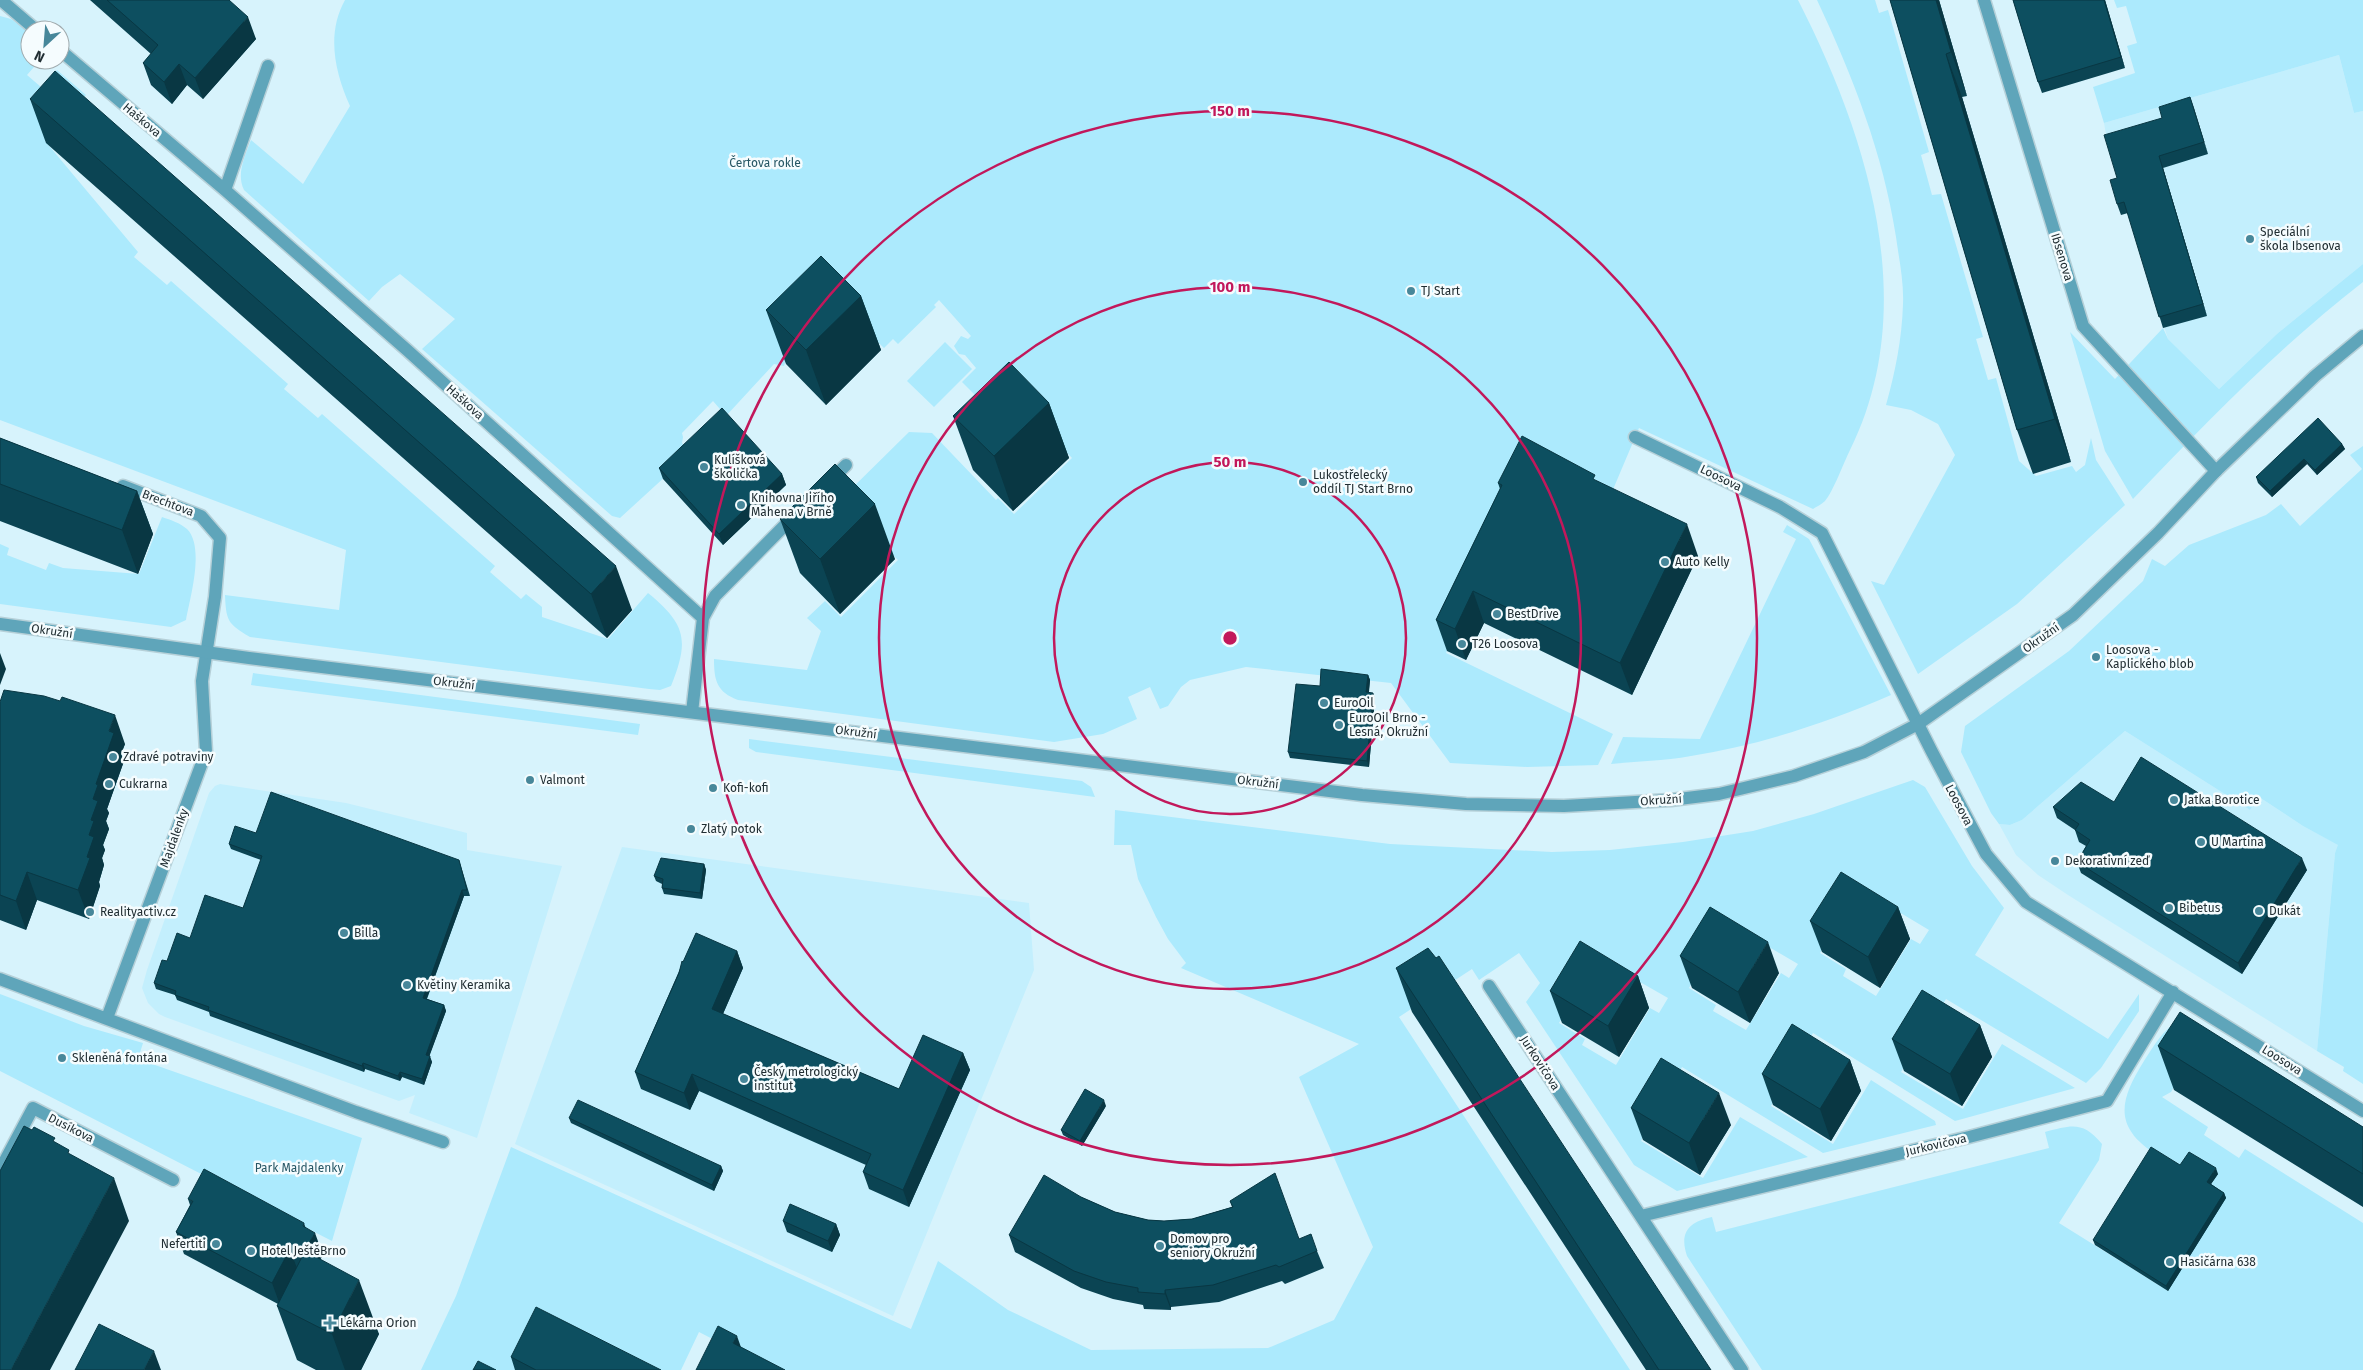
<svg xmlns="http://www.w3.org/2000/svg" width="2363" height="1370" font-family="'Fira Sans',sans-serif">
  <rect width="100%" height="100%" fill="#d7f3fc"/>
  <!-- built -->
  <path fill="#c3effd" d="M2339,55L2354,113L2363,111V264L2278,333L2219,389L2168,339L2108,146L2104,123Z
    M2125,731L2250,810L2259,797L2303,826L2339,845L2335,853L2317,1051L2068,895L2038,875L2016,855L1999,824L2010,825L2022,820Z
    M220,784L346,803L467,833V850L562,866L477,1138L409,1113L415,1095L399,1101L165,1017L159,1014L148,1003L142,988L147,970L209,793L215,786Z
    M622,847L1029,903L1034,970L893,1316L515,1144Z"/>
  <!-- green -->
  <path fill="#aceafd" fill-rule="evenodd" d="M345,0H1798C1867,135 1922,305 1850,450C1844,462 1833,492 1825,501C1822,504 1816,507 1813,509L1639,428L1606,506L1457,629L1446,653L1613,734L1598,765L1527,767L1450,763L1391,683L1246,667L1190,680L1181,687L1168,706L1160,709L1150,687L1128,697L1137,719L1103,734L1054,742L738,700C717,692 714,681 714,659L807,670L821,631L807,618L825,601L841,617L898,560L838,502L909,432L932,433L996,500L998,498L1014,514L1072,458L1056,441L1002,422L962,382L976,368L965,355L959,354L954,346L961,336L968,339L971,336L939,300L934,305L936,307L898,344L893,339L884,348L841,307L785,363L784,366L774,364L726,416L713,401L682,433L683,437L682,443L691,453L620,518L612,516L422,349L455,319L400,274L382,287L369,301L244,190C236,174 245,156 251,140L303,184L350,106C335,73 326,34 345,0Z
    M1817,0H1875L1879,13L1888,10L1929,152L1921,155L1932,195L1941,194L1983,337L1976,339L1988,380L1996,378L2019,461L2036,476L2072,466L2076,472L2085,465L2091,438L2096,460L2125,505L2017,604L1918,674L1871,581L1884,585L1955,455L1938,424L1911,410L1886,405C1895,373 1902,339 1903,304C1904,282 1899,259 1896,237C1883,153 1853,77 1817,0Z
    M2114,0H2363V111L2354,113L2339,55L2104,123L2093,87L2135,73L2127,46L2137,43L2126,6L2117,8Z
    M0,16L11,19L30,33V60H40L27,75L41,87L57,70L86,95L45,141L138,252L134,257L167,285L171,281L288,384L284,389L318,418L322,414L495,566L490,572L521,599L526,594L542,607V617L608,639L648,593C687,625 689,641 671,686L660,690L649,689L250,637C228,624 226,621 225,595L339,610L346,550L0,420Z
    M2363,264V282C2279,347 2206,423 2133,499L2105,451L2070,332L2115,379L2163,328L2168,339L2219,389L2278,333Z
    M945,342L972,369L934,407L907,381Z
    M2363,446V1084L2343,1071L2344,1067L2317,1051L2335,853L2338,845L2303,826L2259,797L2250,810L2125,731L2022,820L2010,825L1999,824L1991,813L1961,752L1965,726L2069,651L2143,581L2152,559L2165,566L2189,545L2266,515L2281,504L2300,526L2362,469L2350,455Z
    M162,517C171,520 180,523 187,529C205,547 190,598 186,620L171,627L0,604V544L9,548L7,555L46,570L49,563L63,568L139,574Z
    M1787,525L1809,539L1891,695C1826,723 1760,745 1691,756C1664,761 1637,761 1611,764L1623,737L1700,739L1796,539L1783,532Z
    M253,673L640,724L638,735L251,685Z
    M749,739L1082,781L1091,787L1095,797L756,752L749,748Z
    M1913,780L1925,787L1972,866L2004,908L1975,955L2108,1039L2139,994V1011L2101,1068L2086,1083L1946,999L1901,1072L1963,1109L2002,1044L2075,1088L1955,1121L1813,1033L1771,1106L1833,1144L1871,1080L1935,1121L1936,1125L1823,1153L1682,1067L1641,1141L1703,1178L1740,1117L1808,1157L1677,1191L1634,1165L1526,1002L1540,983L1519,953L1479,980L1472,969L1399,1017L1630,1370H773L699,1332L681,1370H421L456,1296L511,1147L911,1329L938,1261L1008,1310L1091,1350L1268,1348L1334,1320L1373,1247L1299,1077L1359,1044L1181,968L1186,963L1168,939L1156,917L1138,879L1131,845H1114L1115,810L1390,844L1552,852L1610,850L1683,842L1753,831L1814,814ZM1852,901L1894,909L1929,930L1920,944L1911,939L1876,996L1843,976L1846,969L1820,953ZM1721,935L1764,944L1798,964L1789,978L1781,973L1746,1030L1713,1011L1716,1005L1689,988ZM1591,969L1633,978L1668,998L1659,1013L1650,1008L1616,1065L1582,1045L1585,1039L1559,1023Z
    M0,994L84,1026L143,1043L138,1059L362,1138L332,1241L0,1071Z
    M2181,1019L2206,1035L2171,1092L2162,1097L2208,1127L2204,1135L2239,1158L2245,1149L2363,1223V1370H1762L1687,1256C1679,1232 1689,1222 1712,1217L1716,1232L2049,1148L2045,1132C2072,1125 2083,1121 2102,1144L2099,1160L2059,1223L2168,1291L2209,1187L2218,1174C2207,1173 2194,1173 2183,1170C2174,1168 2165,1159 2157,1155C2113,1127 2119,1101 2144,1061C2155,1044 2163,1029 2181,1019Z"/>
  <g fill="none" stroke-linecap="round" stroke-linejoin="round">
    <!-- minor casing -->
    <g stroke="#b6d0d8" stroke-width="15">
      <path id="minor" d="M1,0L36,30
        M1984,0L2083,326L2216,471
        M60,50L225,190L407,350L703,618
        M225,190L268,66
        M1635,437L1780,507L1822,533L1931,750L1986,854L2026,902L2363,1111
        M829,482L846,465
        M692,712L703,618L715,596L795,515
        M0,979L356,1112L443,1142
        M1489,986L1742,1370
        M107,1018L206,752L202,681L215,597L220,538L201,516L123,486
        M0,1170L33,1108L173,1180
        M1641,1216L1969,1137L2107,1101L2173,992"/>
    </g>
    <!-- tertiary casing -->
    <g stroke="#b6d0d8" stroke-width="15">
      <path id="tertiary" d="M0,624L249,658L1362,795L1466,804L1564,806L1671,800L1719,794L1794,776L1864,752L1918,724L2073,615L2158,533L2216,471L2315,376L2363,336"/>
    </g>
    <!-- minor -->
    <use href="#minor" stroke="#5fa5ba" stroke-width="12"/>
    <!-- tertiary -->
    <use href="#tertiary" stroke="#5fa5ba" stroke-width="12"/>
  </g>
  <!-- wall -->
  <path fill="#0b4453" d="M90,0H229L256,39L203,99L187,85L172,104L151,85L143,63L151,54Z
    M1890,0H1939L1967,96L1962,97L2071,462L2033,474L2017,430Z
    M2013,0H2105L2125,68L2042,93L2038,82Z
    M2190,97L2208,154L2163,168L2207,316L2163,328L2128,213L2121,215L2117,204V178L2162,118Z
    M30,99L632,610L607,638L46,143Z
    M861,296L881,350L826,405L786,364L766,310Z
    M1049,403L1069,458L1013,511L973,470L953,416Z
    M0,438L137,491L153,534L138,574L0,521Z
    M2342,444L2345,449L2317,475L2307,464L2272,497L2258,483L2256,477Z
    M659,468L782,474L786,485L723,545L663,479Z
    M1597,481L1698,556L1632,695L1484,623L1466,660L1447,651L1436,620L1500,489L1498,483Z
    M780,519L895,559L840,614L800,573Z
    M1368,675L1370,680L1369,692L1375,698L1369,767L1290,758L1288,752L1320,686Z
    M0,702L125,744L121,754L124,761L107,809L109,813L106,821L109,829L103,845L105,850L102,858L104,865L99,882L100,886L89,919L37,900L26,930L0,920Z
    M2114,802L2307,870L2242,974L2081,873L2077,862L2086,846L2079,842L2075,830L2057,818L2053,807Z
    M256,833L459,860L470,896H464L427,999L444,1005L446,1011L429,1056L432,1062L424,1085L402,1077L400,1081L365,1069L364,1072L210,1016L209,1012L177,1000L175,995L156,989L154,983L190,938L243,908L261,860L231,849L229,844Z
    M704,864L706,870L702,899L664,894L662,888V884L656,881L654,876Z
    M1898,907L1910,939L1880,988L1822,952L1810,921Z
    M737,951L743,968L723,1014L899,1089L963,1053L970,1070L909,1207L869,1189L863,1172L866,1165L699,1091L690,1110L641,1089L635,1072L683,962Z
    M1680,956L1779,973L1750,1023L1692,988Z
    M1396,968L1711,1370H1646L1412,1012Z
    M1638,976L1649,1008L1619,1057L1562,1023L1550,991Z
    M1980,1025L1992,1057L1962,1106L1904,1071L1892,1039Z
    M2158,1046L2363,1127V1207L2174,1090Z
    M1850,1060L1861,1091L1831,1141L1773,1105L1762,1074Z
    M1106,1106L1082,1146L1063,1135L1061,1130Z
    M1631,1108L1731,1125L1700,1175L1643,1140Z
    M569,1118L721,1166L723,1171L714,1191L571,1123Z
    M2180,1165L2218,1174L2211,1184L2224,1193L2226,1198L2168,1291L2095,1245L2093,1240Z
    M1081,1197L1115,1212L1148,1220L1164,1221L1192,1219L1232,1207L1230,1201L1299,1239L1317,1251L1324,1268L1285,1284L1282,1281L1219,1302L1171,1307V1310L1144,1309L1143,1305L1113,1299L1081,1288L1015,1252L1009,1235Z
    M188,1199L323,1255L320,1259L379,1334L361,1370H316L297,1360L277,1306L278,1304L184,1254L176,1232L190,1205Z
    M783,1221L836,1224L840,1235L832,1252L787,1232Z
    M511,1357L661,1370H515Z"/>
  <!-- shaded-wall -->
  <path fill="#093743" d="M1936,0H1939L1967,96L1951,52Z
    M2104,0H2105L2125,68L2121,57Z
    M248,17L256,39L203,99L195,78Z
    M1946,54L1962,97L2071,462L2055,419Z
    M179,64L187,85L172,104L164,82Z
    M2190,97L2194,108L2208,154L2204,142Z
    M2159,156L2163,168L2207,316L2203,304Z
    M861,296L881,350L826,405L806,350Z
    M1049,403L1069,458L1013,511L994,456Z
    M2342,444L2345,449L2317,475L2315,470Z
    M2304,459L2307,464L2272,497L2270,491Z
    M782,474L786,485L723,545L719,534Z
    M137,491L153,534L138,574L122,530Z
    M875,504L895,559L840,614L820,559Z
    M1687,524L1698,556L1632,695L1620,663Z
    M616,566L632,610L607,638L591,594Z
    M1473,591L1484,623L1466,660L1455,629Z
    M0,653L6,669L0,685Z
    M1368,675L1370,680L1368,698L1366,692Z
    M1373,693L1375,698L1369,767L1367,761Z
    M115,715L125,744L121,754L124,761L107,809L109,813L106,821L109,829L103,845L105,850L102,858L104,865L99,882L100,886L89,919L78,890L87,857L93,799L96,784L109,731Z
    M2302,858L2307,870L2242,974L2238,963Z
    M704,864L706,870L702,899L700,893Z
    M27,872L37,900L26,930L16,901Z
    M462,890L464,896L425,1003L423,998Z
    M1898,907L1910,939L1880,988L1868,957Z
    M1768,942L1779,973L1750,1023L1738,992Z
    M737,951L743,968L718,1025L712,1009Z
    M1638,976L1649,1008L1619,1057L1608,1026Z
    M444,1005L446,1011L428,1060L426,1055Z
    M1980,1025L1992,1057L1962,1106L1950,1074Z
    M963,1053L970,1070L909,1207L903,1190Z
    M430,1056L432,1062L424,1085L422,1079Z
    M1850,1060L1861,1091L1831,1141L1820,1109Z
    M363,1063L365,1069L364,1072L362,1066Z
    M400,1072L402,1077L400,1081L398,1076Z
    M692,1074L699,1091L690,1110L684,1093Z
    M1719,1093L1731,1125L1700,1175L1689,1143Z
    M1104,1100L1106,1106L1082,1146L1080,1141Z
    M721,1166L723,1171L714,1191L712,1185Z
    M2216,1168L2218,1174L2209,1187L2207,1182Z
    M114,1178L129,1221L50,1370H11Z
    M2224,1193L2226,1198L2168,1291L2166,1286Z
    M304,1223L310,1241L315,1233L323,1255L310,1277L302,1255L303,1226Z
    M836,1224L840,1235L832,1252L828,1241Z
    M290,1249L298,1271L280,1305L272,1283Z
    M359,1280L379,1334L361,1370H345L332,1334Z
    M1165,1290L1171,1307V1310L1165,1294Z
    M737,1336L748,1367L733,1343Z
    M154,1351L161,1370H144Z"/>
  <!-- building -->
  <path fill="#0d4f60" stroke="#093743" d="M107,0H229L248,17L195,78L179,64L164,82L143,63L158,45Z
    M1890,0H1936L1951,52L1946,54L2055,419L2017,430Z
    M2013,0H2104L2121,57L2038,82Z
    M55,71L616,566L591,594L30,99Z
    M2190,97L2204,142L2159,156L2203,304L2159,317L2124,202L2117,204L2110,180L2117,178L2104,135L2162,118L2159,107Z
    M821,256L861,296L806,350L766,310Z
    M1009,362L1049,403L994,456L953,416Z
    M722,408L782,474L719,534L659,468Z
    M2318,418L2342,444L2315,470L2304,459L2270,491L2256,477Z
    M1522,436L1595,475L1593,479L1687,524L1620,663L1473,591L1455,629L1436,620L1502,485L1498,483Z
    M0,438L137,491L122,530L0,484Z
    M835,464L875,504L820,559L780,519Z
    M1321,669L1368,675L1366,692L1373,693L1367,761L1288,752L1296,684L1320,686Z
    M4,690L44,696L60,701L62,697L115,715L109,731L114,733L96,784L98,785L93,799L98,801L91,820L94,821L89,835L94,837L87,857L90,858L78,890L27,872L16,901L0,895V702Z
    M2141,757L2302,858L2238,963L2077,862L2090,840L2075,830L2079,824L2053,807L2081,782L2114,802Z
    M271,792L459,860L467,890H462L423,998L444,1005L426,1055L430,1056L422,1079L400,1072L398,1076L363,1063L362,1066L208,1010L209,1007L175,995L176,991L154,983L162,960L167,961L177,933L190,938L205,895L243,908L262,856L229,844L235,826L256,833Z
    M661,858L704,864L700,893L662,888L663,879L654,876Z
    M1841,872L1898,907L1868,957L1810,921Z
    M1710,907L1768,942L1738,992L1680,956Z
    M696,933L737,951L712,1009L899,1089L923,1035L963,1053L903,1190L863,1172L871,1154L692,1074L684,1093L635,1072L679,973L682,961L683,962Z
    M1580,941L1638,976L1608,1026L1550,991Z
    M1428,948L1436,958L1439,956L1711,1370H1659L1396,968Z
    M1922,990L1980,1025L1950,1074L1892,1039Z
    M2180,1012L2363,1127V1174L2158,1046Z
    M1792,1024L1850,1060L1820,1109L1762,1074Z
    M1661,1058L1719,1093L1689,1143L1631,1108Z
    M1085,1089L1104,1100L1080,1141L1061,1130Z
    M578,1100L721,1166L712,1185L569,1118Z
    M24,1126L32,1130L34,1127L55,1138L53,1141L69,1150L68,1153L114,1178L11,1370H0V1171Z
    M2151,1147L2180,1165L2189,1152L2216,1168L2207,1182L2224,1193L2166,1286L2093,1240Z
    M204,1169L304,1223L303,1226L315,1233L302,1255L290,1249L272,1283L176,1232L193,1201L188,1199Z
    M1275,1173L1299,1239L1311,1234L1317,1251L1279,1267L1276,1265L1213,1285L1165,1290V1294L1138,1292V1288L1106,1282L1074,1271L1009,1235L1044,1175L1081,1197L1115,1212L1148,1220L1164,1221L1192,1219L1233,1207L1230,1201Z
    M790,1204L836,1224L828,1241L783,1221Z
    M305,1251L359,1280L332,1334L277,1306Z
    M536,1307L661,1370H536L511,1357Z
    M99,1324L154,1351L144,1370H75Z
    M718,1326L737,1336L733,1343L785,1370H696Z
    M478,1361L496,1370H473Z"/>
  <!-- distance rings -->
  <g fill="none" stroke="#c2185b" stroke-width="2.5">
    <circle cx="1230" cy="638" r="176"/>
    <circle cx="1230" cy="638" r="351"/>
    <circle cx="1230" cy="638" r="527"/>
  </g>
  <!-- markers -->
  <g fill="#47879a" stroke="#f5fcfe" stroke-width="2">
    <circle cx="2250" cy="239" r="5"/>
    <circle cx="1411" cy="291" r="5"/>
    <circle cx="704" cy="467" r="5"/>
    <circle cx="1303" cy="482" r="5"/>
    <circle cx="741" cy="505" r="5"/>
    <circle cx="1665" cy="562" r="5"/>
    <circle cx="1497" cy="614" r="5"/>
    <circle cx="1462" cy="644" r="5"/>
    <circle cx="2096" cy="657" r="5"/>
    <circle cx="1324" cy="703" r="5"/>
    <circle cx="1339" cy="725" r="5"/>
    <circle cx="113" cy="757" r="5"/>
    <circle cx="530" cy="780" r="5"/>
    <circle cx="109" cy="784" r="5"/>
    <circle cx="713" cy="788" r="5"/>
    <circle cx="2174" cy="800" r="5"/>
    <circle cx="691" cy="829" r="5"/>
    <circle cx="2201" cy="842" r="5"/>
    <circle cx="2055" cy="861" r="5"/>
    <circle cx="2169" cy="908" r="5"/>
    <circle cx="2259" cy="911" r="5"/>
    <circle cx="90" cy="912" r="5"/>
    <circle cx="344" cy="933" r="5"/>
    <circle cx="407" cy="985" r="5"/>
    <circle cx="62" cy="1058" r="5"/>
    <circle cx="744" cy="1079" r="5"/>
    <circle cx="216" cy="1244" r="5"/>
    <circle cx="1160" cy="1246" r="5"/>
    <circle cx="251" cy="1251" r="5"/>
    <circle cx="2170" cy="1262" r="5"/>
    <path d="M327.5 1315.5h5v5h5v5h-5v5h-5v-5h-5v-5h5z"/>
  </g>
  <g text-anchor="middle" stroke-width="5" stroke-linejoin="round" paint-order="stroke">
    <!-- street labels -->
    <g font-size="12" fill="#212e33" stroke="#f5fcfe">
      <text transform="translate(142 120) rotate(40)" y="4">Haškova</text>
      <text transform="translate(2062 257) rotate(73)" y="4">Ibsenova</text>
      <text transform="translate(465 402) rotate(42)" y="4">Haškova</text>
      <text transform="translate(1721 478) rotate(26)" y="4">Loosova</text>
      <text transform="translate(168 503) rotate(21)" y="4">Brechtova</text>
      <text transform="translate(52 631) rotate(8)" y="4">Okružní</text>
      <text transform="translate(2041 638) rotate(-35)" y="4">Okružní</text>
      <text transform="translate(454 683) rotate(7)" y="4">Okružní</text>
      <text transform="translate(856 732) rotate(7)" y="4">Okružní</text>
      <text transform="translate(1258 782) rotate(7)" y="4">Okružní</text>
      <text transform="translate(1661 800) rotate(-4)" y="4">Okružní</text>
      <text transform="translate(1959 805) rotate(62)" y="4">Loosova</text>
      <text transform="translate(174 838) rotate(-70)" y="4">Majdalenky</text>
      <text transform="translate(2282 1060) rotate(32)" y="4">Loosova</text>
      <text transform="translate(1540 1063) rotate(57)" y="4">Jurkovičova</text>
      <text transform="translate(71 1128) rotate(27)" y="4">Dusíkova</text>
      <text transform="translate(1936 1145) rotate(-13)" y="4">Jurkovičova</text>
    </g>
    <!-- park labels -->
    <g font-size="12" fill="#275765" stroke="#f5fcfe">
      <text x="765" y="167">Čertova rokle</text>
      <text x="299" y="1172">Park Majdalenky</text>
    </g>
    <!-- poi labels -->
    <g font-size="12" fill="#212e33" stroke="#f5fcfe" text-anchor="start">
      <text x="2260" y="236">Speciální<tspan x="2260" dy="14">škola Ibsenova</tspan></text>
      <text x="1421" y="295">TJ Start</text>
      <text x="714" y="464">Kulíšková<tspan x="714" dy="14">školička</tspan></text>
      <text x="1313" y="479">Lukostřelecký<tspan x="1313" dy="14">oddíl TJ Start Brno</tspan></text>
      <text x="751" y="502">Knihovna Jiřího<tspan x="751" dy="14">Mahena v Brně</tspan></text>
      <text x="1675" y="566">Auto Kelly</text>
      <text x="1507" y="618">BestDrive</text>
      <text x="1472" y="648">T26 Loosova</text>
      <text x="2106" y="654">Loosova -<tspan x="2106" dy="14">Kaplického blob</tspan></text>
      <text x="1334" y="707">EuroOil</text>
      <text x="1349" y="722">EuroOil Brno -<tspan x="1349" dy="14">Lesná, Okružní</tspan></text>
      <text x="123" y="761">Zdravé potraviny</text>
      <text x="540" y="784">Valmont</text>
      <text x="119" y="788">Cukrarna</text>
      <text x="723" y="792">Kofi-kofi</text>
      <text x="2184" y="804">Jatka Borotice</text>
      <text x="701" y="833">Zlatý potok</text>
      <text x="2211" y="846">U Martina</text>
      <text x="2065" y="865">Dekorativní zeď</text>
      <text x="2179" y="912">Bibetus</text>
      <text x="2269" y="915">Dukát</text>
      <text x="100" y="916">Realityactiv.cz</text>
      <text x="354" y="937">Billa</text>
      <text x="417" y="989">Květiny Keramika</text>
      <text x="72" y="1062">Skleněná fontána</text>
      <text x="754" y="1076">Český metrologický<tspan x="754" dy="14">institut</tspan></text>
      <text x="1170" y="1243">Domov pro<tspan x="1170" dy="14">seniory Okružní</tspan></text>
      <text x="206" y="1248" text-anchor="end">Nefertiti</text>
      <text x="261" y="1255">Hotel JeštěBrno</text>
      <text x="2180" y="1266">Hasičárna 638</text>
      <text x="340" y="1327">Lékárna Orion</text>
    </g>
  </g>
  <circle cx="1230" cy="638" r="8" fill="#c2185b" stroke="#f5fcfe" stroke-width="2.5"/>
  <g font-size="15" text-anchor="middle" font-weight="bold" fill="#c2185b" stroke="#f5fcfe" stroke-width="5" stroke-linejoin="round" paint-order="stroke">
    <text x="1230" y="116">150 m</text>
    <text x="1230" y="292">100 m</text>
    <text x="1230" y="467">50 m</text>
  </g>
  <!-- north arrow -->
  <g transform="translate(45 45) rotate(206)"><circle r="24" fill="#f5fcfe" stroke="#a0aaad"/>
  <path d="M0-4L9 19L0 12L-9 19Z" fill="#47879a"/>
  <text y="-8" font-size="14" font-weight="bold" text-anchor="middle" fill="#212e33">N</text>
  </g>
</svg>
